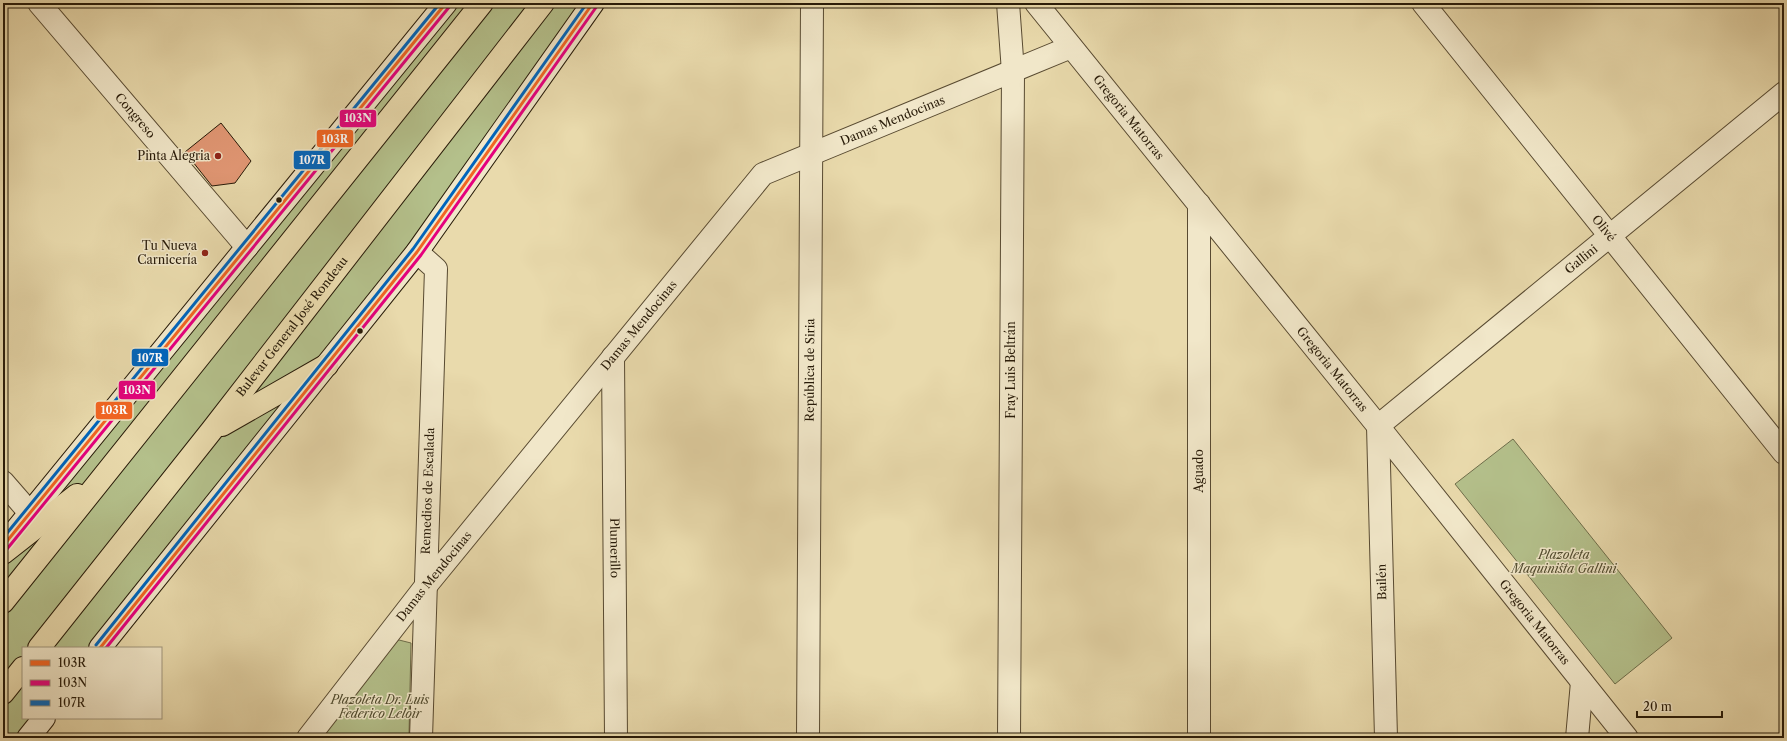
<svg xmlns="http://www.w3.org/2000/svg" width="1787" height="741" font-family="'Libre Caslon Text',serif">
  <rect width="100%" height="100%" fill="#e9daac"/>
  <filter id="stains"><feTurbulence type="fractalNoise" baseFrequency=".005" numOctaves="4"/><feColorMatrix values="0 0 0 0 .2 0 0 0 0 .09 0 0 0 0 .02 0 0 0 .5 -.17"/></filter>
  <radialGradient id="worn" r=".72"><stop offset=".6" stop-color="#630" stop-opacity="0"/><stop offset="1" stop-color="#630" stop-opacity=".3"/></radialGradient>
  <!-- green -->
  <path fill="#b4c08b" stroke="#6e6d4a" d="M446,3H593L417,252L100,648H23V718H44L28,738H3V546Z
    M1513,439L1672,638L1615,684L1455,484Z
    M395,639L411,643L409,735L322,738Z"/>
  <!-- building -->
  <path fill="#e09673" stroke="#271a08" d="M221,123L251,161L235,183L212,186L185,152Z"/>
  <g fill="none" stroke-linecap="round" stroke-linejoin="round">
    <!-- street casing -->
    <g stroke="#584a31" stroke-width="24">
      <g id="street">
        <path id="s1" d="M39,3L247,247"/>
        <path d="M1008,3L1013,72L1009,738"/>
        <path id="s2" d="M1036,3L1378,426L1627,738"/>
        <path id="s3" d="M1423,3L1784,453"/>
        <path d="M1199,204V738"/>
        <path d="M417,252L436,269L421,738"/>
        <path id="s4" d="M613,357L616,738"/>
        <path d="M3,482L30,513"/>
        <path id="s5" d="M308,738L425,587L763,174L1071,47"/>
        <path id="s6" d="M808,738L812,3"/>
        <path id="s7" d="M1386,738L1378,426L1784,93"/>
        <path d="M1577,738L1582,682"/>
      </g>
    </g>
    <!-- secondary casing -->
    <g stroke="#271a08" stroke-width="24">
      <path id="secondary" d="M3,546L446,3
        M100,648L417,252L593,3
        M28,738L44,718"/>
    </g>
    <!-- primary casing -->
    <g stroke="#271a08" stroke-width="24">
      <g id="primary">
        <path d="M222,425L327,365"/>
        <path d="M3,553L77,495"/>
        <path d="M3,602L482,3"/>
        <path id="s8" d="M39,648L212,430L543,3"/>
        <path d="M3,693L23,668"/>
      </g>
    </g>
    <!-- street -->
    <use href="#street" stroke="#f1e7c9" stroke-width="22"/>
    <!-- secondary -->
    <use href="#secondary" stroke="#f1e7c9" stroke-width="22"/>
    <!-- primary -->
    <use href="#primary" stroke="#e9daac" stroke-width="22"/>
    <!-- bus-1 casing -->
    <g stroke="#f1e7c9" stroke-width="6">
      <path id="bus-1" d="M3,546L446,3
        M100,648L417,252L593,3"/>
    </g>
    <!-- bus-2 casing -->
    <g stroke="#f1e7c9" stroke-width="6">
      <path id="bus-2" d="M7,549L450,6
        M106,648L421,255L597,6"/>
    </g>
    <!-- bus-3 casing -->
    <g stroke="#f1e7c9" stroke-width="6">
      <path id="bus-3" d="M3,538L440,3
        M96,645L413,249L587,3"/>
    </g>
    <!-- bus-1 -->
    <use href="#bus-1" stroke="#f26522" stroke-width="3"/>
    <!-- bus-2 -->
    <use href="#bus-2" stroke="#e5007d" stroke-width="3"/>
    <!-- bus-3 -->
    <use href="#bus-3" stroke="#0065bd" stroke-width="3"/>
  </g>
  <!-- markers -->
  <g fill="#8f2418" stroke="#f1e7c9" stroke-width="1.5">
    <circle cx="218" cy="156" r="4"/>
    <circle cx="205" cy="253" r="4"/>
  </g>
  <g fill="#271a08" stroke="#f1e7c9" stroke-width="1.5">
    <circle cx="279" cy="200" r="3.5"/>
    <circle cx="360" cy="331" r="3.5"/>
  </g>
  <g text-anchor="middle" stroke-width="3" stroke-linejoin="round" paint-order="stroke">
    <!-- street labels -->
    <g font-size="12" fill="#271a08" stroke="#f1e7c9">
      <text dy="4" stroke="none"><textPath href="#s1" startOffset="148">Congreso</textPath></text>
      <text dy="4" stroke="none"><textPath href="#s2" startOffset="147">Gregoria Matorras</textPath></text>
      <text dy="4" stroke="none"><textPath href="#s5" startOffset="865">Damas Mendocinas</textPath></text>
      <text dy="4" stroke="none"><textPath href="#s3" startOffset="289">Olivé</textPath></text>
      <text dy="4" stroke="none"><textPath href="#s7" startOffset="575">Gallini</textPath></text>
      <text dy="4" stroke="none"><textPath href="#s5" startOffset="529">Damas Mendocinas</textPath></text>
      <text dy="4" stroke="none"><textPath href="#s8" startOffset="409">Bulevar General José Rondeau</textPath></text>
      <text dy="4" stroke="none"><textPath href="#s2" startOffset="471">Gregoria Matorras</textPath></text>
      <text dy="4" stroke="none"><textPath href="#s6" startOffset="368">República de Siria</textPath></text>
      <text transform="translate(1011 370) rotate(-90)" y="4">Fray Luis Beltrán</text>
      <text transform="translate(1199 471) rotate(-90)" y="4">Aguado</text>
      <text transform="translate(428 491) rotate(-88)" y="4">Remedios de Escalada</text>
      <text dy="4" stroke="none"><textPath href="#s4" startOffset="191">Plumerillo</textPath></text>
      <text dy="4" stroke="none"><textPath href="#s5" startOffset="205">Damas Mendocinas</textPath></text>
      <text transform="translate(1382 582) rotate(-91)" y="4">Bailén</text>
      <text dy="4" stroke="none"><textPath href="#s2" startOffset="795">Gregoria Matorras</textPath></text>
    </g>
    <!-- poi labels -->
    <g font-size="12" fill="#271a08" stroke="#f1e7c9" text-anchor="end">
      <text x="210" y="160">Pinta Alegria</text>
      <text x="197" y="250">Tu Nueva<tspan x="197" dy="14">Carnicería</tspan></text>
    </g>
    <!-- park labels -->
    <g font-size="12" font-style="italic" fill="#514c2f" stroke="#f1e7c9">
      <text x="1564" y="559">Plazoleta<tspan x="1564" dy="14">Maquinista Gallini</tspan></text>
      <text x="380" y="704">Plazoleta Dr. Luis<tspan x="380" dy="14">Federico Leloir</tspan></text>
    </g>
  </g>
  <g stroke="#f1e7c9" stroke-width="1.5">
    <rect x="339" y="109" width="38" height="19" rx="4" fill="#e5007d"/>
    <rect x="316" y="129" width="38" height="19" rx="4" fill="#f26522"/>
    <rect x="293" y="150" width="38" height="20" rx="4" fill="#0065bd"/>
    <rect x="131" y="348" width="38" height="19" rx="4" fill="#0065bd"/>
    <rect x="118" y="380" width="38" height="20" rx="4" fill="#e5007d"/>
    <rect x="95" y="401" width="38" height="19" rx="4" fill="#f26522"/>
  </g>
  <g font-size="11" text-anchor="middle" font-weight="bold" fill="#fff">
    <text x="358" y="122">103N</text>
    <text x="335" y="143">103R</text>
    <text x="312" y="164">107R</text>
    <text x="150" y="362">107R</text>
    <text x="137" y="394">103N</text>
    <text x="114" y="414">103R</text>
  </g>
  <!-- margin -->
  <rect width="1787" height="741" fill="none" stroke="#e9daac" stroke-width="16"/>
  <rect x="4" y="4" width="1779" height="733" fill="none" stroke="#271a08" stroke-width="2"/>
  <rect x="8" y="8" width="1771" height="725" fill="none" stroke="#271a08"/>
  <!-- legend -->
  <rect x="22" y="647" width="140" height="72" fill="#f1e7c9" stroke="#a0957c"/>
  <rect x="30" y="660" width="20" height="6" fill="#f26522" stroke="#a0957c"/>
  <text x="58" y="667" font-size="12" fill="#271a08">103R</text>
  <rect x="30" y="680" width="20" height="6" fill="#e5007d" stroke="#a0957c"/>
  <text x="58" y="687" font-size="12" fill="#271a08">103N</text>
  <rect x="30" y="700" width="20" height="6" fill="#0065bd" stroke="#a0957c"/>
  <text x="58" y="707" font-size="12" fill="#271a08">107R</text>
  <!-- scale -->
  <path d="M1637 711v6h85v-6" fill="none" stroke="#271a08" stroke-width="2"/>
  <text x="1643" y="711" font-size="12" fill="#271a08" stroke="#f1e7c9" stroke-width="3" paint-order="stroke">20 m</text>
  <rect width="100%" height="100%" filter="url(#stains)"/>
  <rect width="100%" height="100%" fill="url(#worn)"/>
</svg>
